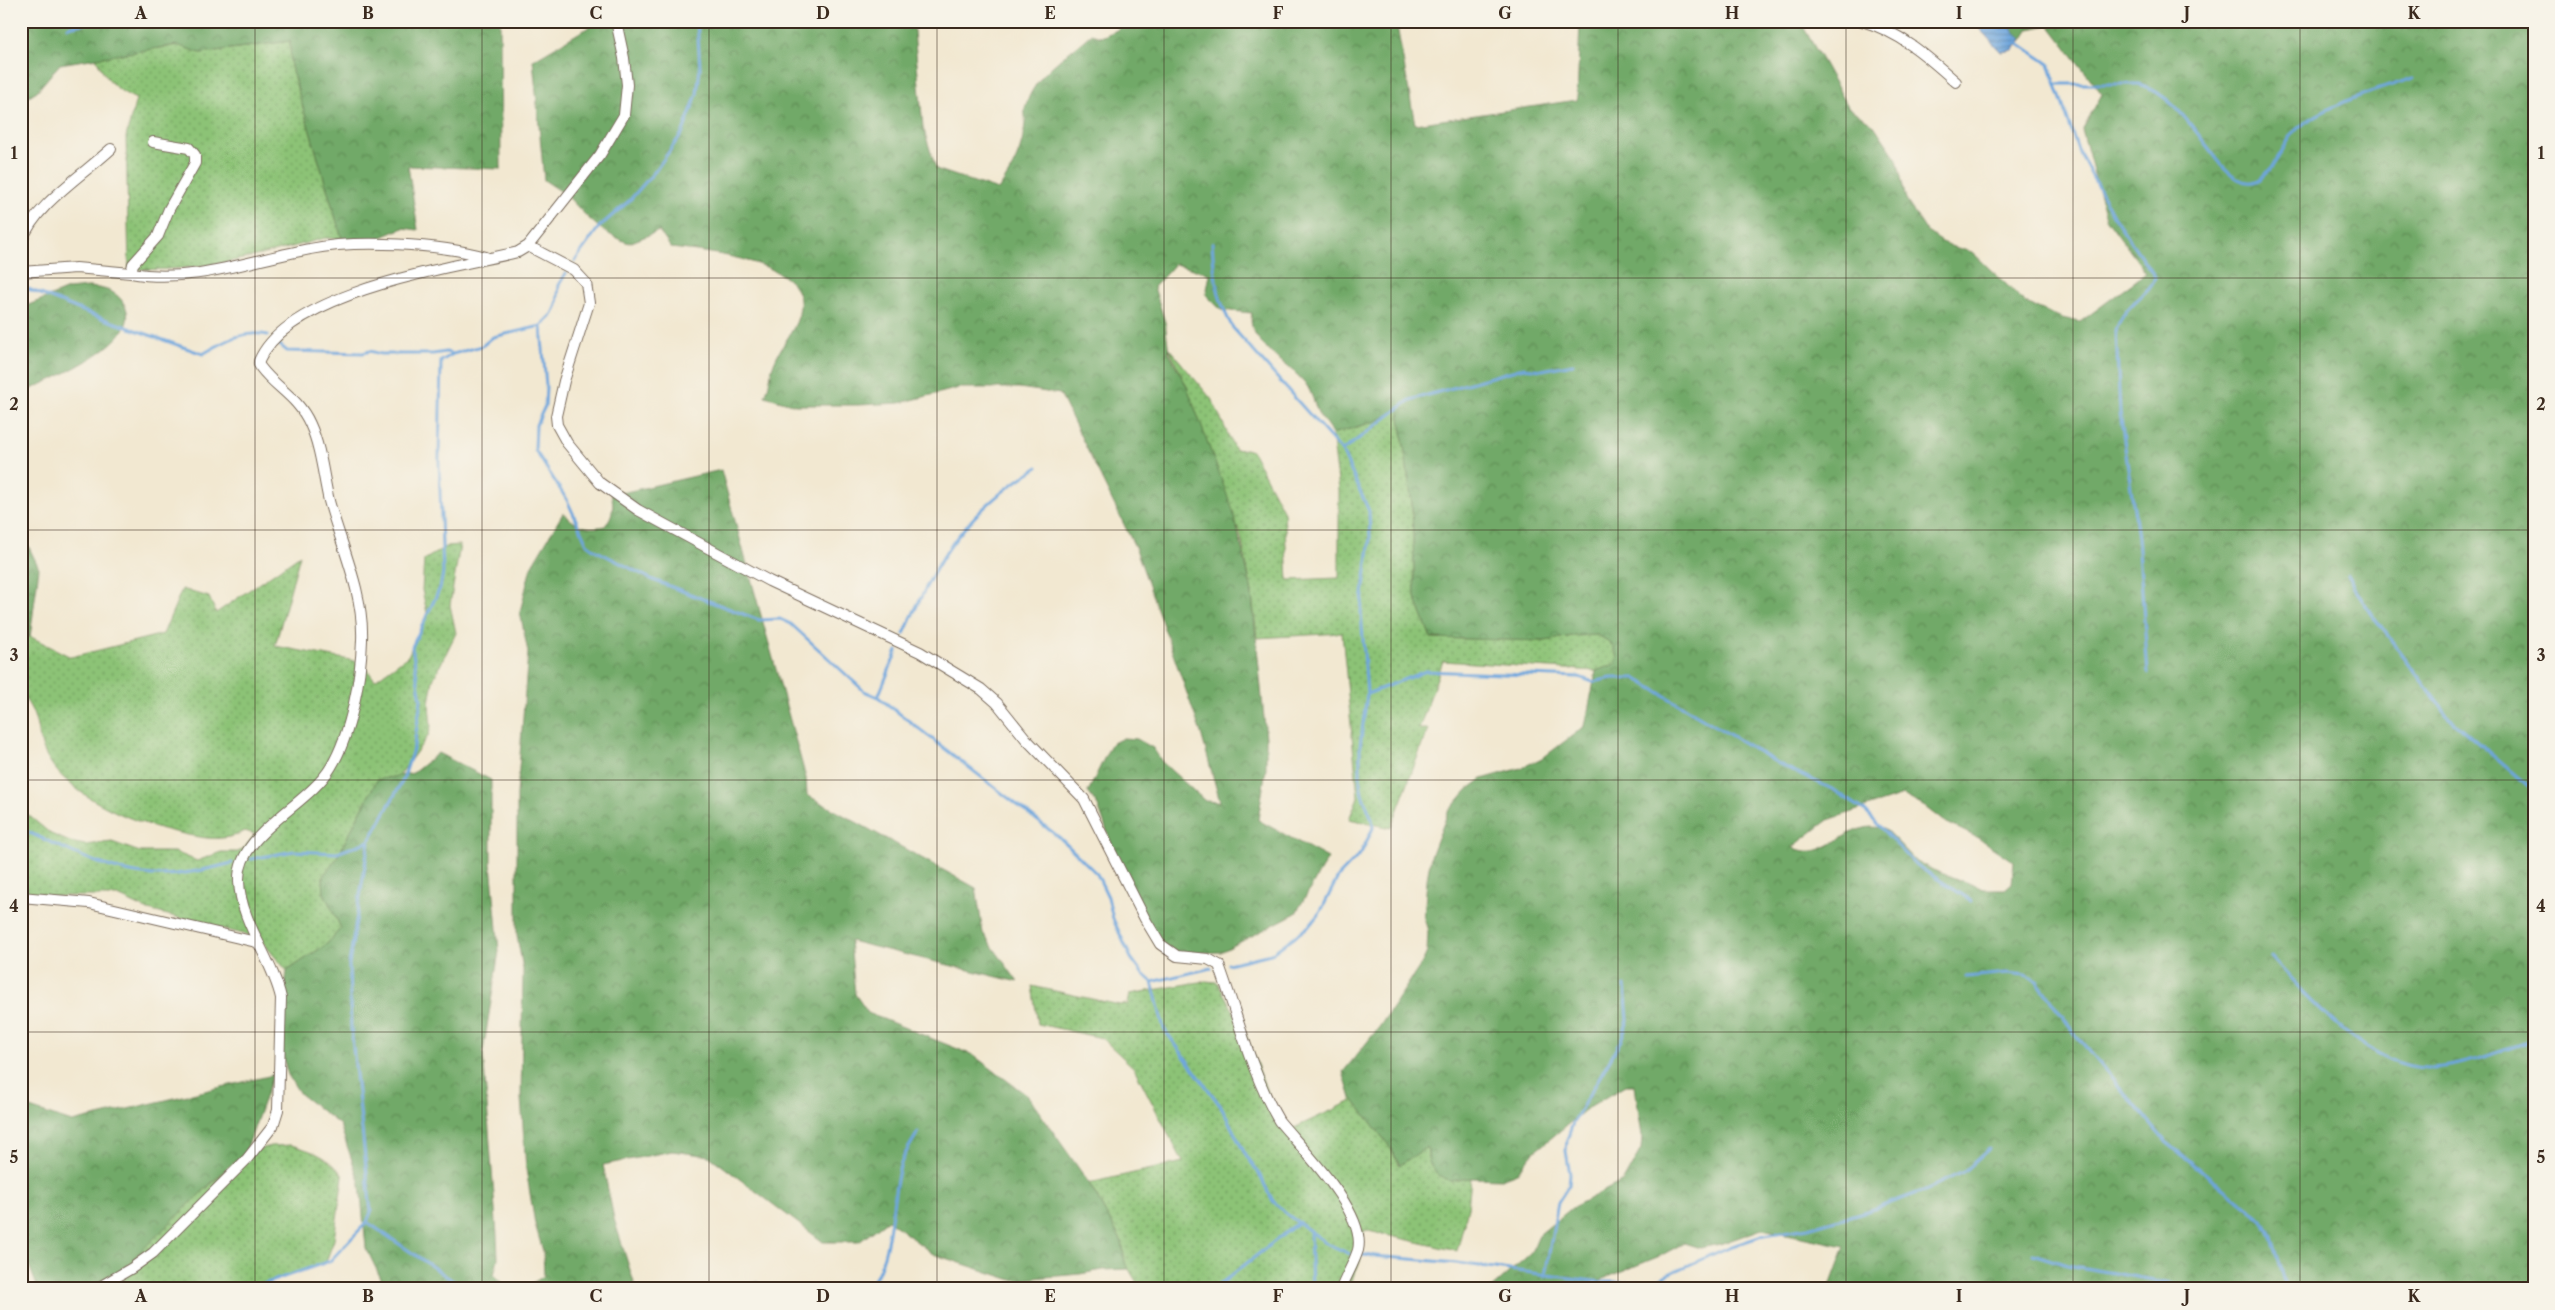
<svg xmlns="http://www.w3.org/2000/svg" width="2555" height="1310" font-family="'Libre Caslon Text',serif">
  <defs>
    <pattern id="grass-dots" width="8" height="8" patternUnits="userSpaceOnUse" patternTransform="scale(1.25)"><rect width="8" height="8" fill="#8cc376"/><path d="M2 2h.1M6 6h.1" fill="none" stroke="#749f60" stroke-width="1.8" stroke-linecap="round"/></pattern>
    <pattern id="forest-crowns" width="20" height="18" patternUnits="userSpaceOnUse" patternTransform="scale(1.25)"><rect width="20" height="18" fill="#71a967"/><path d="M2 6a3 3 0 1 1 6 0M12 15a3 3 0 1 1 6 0" fill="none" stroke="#5e8a54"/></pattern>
    <pattern id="water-rules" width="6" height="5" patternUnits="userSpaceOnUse" patternTransform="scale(1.25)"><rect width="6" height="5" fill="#6ea6dd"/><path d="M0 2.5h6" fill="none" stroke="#5c87b3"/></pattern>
  </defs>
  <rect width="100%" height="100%" fill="#f7f3e8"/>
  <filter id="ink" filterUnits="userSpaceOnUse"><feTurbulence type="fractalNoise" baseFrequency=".02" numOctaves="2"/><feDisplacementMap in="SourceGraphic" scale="10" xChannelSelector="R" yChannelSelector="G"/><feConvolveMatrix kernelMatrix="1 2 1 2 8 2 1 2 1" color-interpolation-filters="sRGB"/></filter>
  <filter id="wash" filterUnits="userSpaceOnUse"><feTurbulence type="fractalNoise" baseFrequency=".0096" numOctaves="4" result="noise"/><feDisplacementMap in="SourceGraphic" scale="20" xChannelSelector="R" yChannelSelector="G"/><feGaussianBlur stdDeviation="1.12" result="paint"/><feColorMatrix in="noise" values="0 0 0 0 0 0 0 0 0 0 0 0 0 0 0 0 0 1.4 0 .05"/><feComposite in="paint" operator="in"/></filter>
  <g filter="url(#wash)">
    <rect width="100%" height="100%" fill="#f2e8d1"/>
    <!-- grass -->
    <path fill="url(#grass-dots)" stroke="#64764a" d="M290,41L291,67L342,239L325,238C260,256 197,273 129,269L126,137L136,99C113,88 107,81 96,58L178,45L201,53Z
      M1168,347L1213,401L1235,450L1246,449L1252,451L1284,512L1288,580L1339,578V490L1332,434L1377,421L1399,409L1412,504L1415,597L1431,638L1545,641L1572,636L1597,635L1610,642L1618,657L1616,664L1596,671L1443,661L1419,729H1428L1391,828L1349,819L1358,797L1342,633L1257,638L1251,587L1241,537L1187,387Z
      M460,545L450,605L456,633L433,680L429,703L431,726L428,736L399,776L377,780L335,861L323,876L324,893L341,928L327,944L287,971L259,938L148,910L118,896H42L21,892V809L51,834L70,842L85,845L112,842L140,852H175L197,861L221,852H238L245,847L255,834L245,831C222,844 196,837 171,831C131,822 64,794 45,753C39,741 38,726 33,713C30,705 23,697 21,689C18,672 21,650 21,632L71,657L163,634L182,589L209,597L216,613L300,555L275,646L361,662L375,680L408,656L427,613L422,590L424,560L447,546Z
      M1205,981L1217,982L1244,1029L1267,1092L1285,1129L1294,1128L1352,1101L1350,1095L1390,1147L1399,1165L1427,1147L1429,1162L1450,1181L1471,1178L1468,1208L1457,1251L1364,1230C1362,1258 1362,1264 1346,1289H1141L1125,1263L1122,1242L1089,1183L1183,1162L1134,1068L1102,1038L1038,1024L1032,986L1120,1005L1128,1004L1130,994Z
      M291,1145C313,1151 330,1157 343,1176L334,1240L326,1262L247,1289H81L98,1284L245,1154L270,1146Z"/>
    <!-- forest -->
    <path fill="url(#forest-crowns)" stroke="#566a42" fill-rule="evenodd" d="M21,21H500L501,169L408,166L418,230L403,228L372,241L342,239L291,67L290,41L200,53L177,45L60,64L37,91L21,101Z
      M599,21H913L923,127L936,169L998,190C1013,168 1023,150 1025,123C1026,118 1024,112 1025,108C1035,72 1066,57 1091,34L1101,37L1117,30L1124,21H1396L1415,124L1577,100L1580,21H1706L1714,24L1737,21H1800L1849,108L1873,124L1897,159L1906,200L1927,232L1947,245L1972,252L2026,303L2062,318L2080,322L2146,273L2106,218L2082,130L2102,94L2049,25L2029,29L2022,40L2004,21H2534V1289H1829L1845,1246L1762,1229L1720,1244L1700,1248L1684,1243L1660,1256L1578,1289H1490L1530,1254L1540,1234L1573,1207L1623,1181L1641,1149L1642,1136L1635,1086H1625L1589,1107L1533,1153L1517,1173L1501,1179L1471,1178L1450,1181L1437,1174L1429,1162L1427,1147L1400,1165L1390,1147L1350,1095L1343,1072L1380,1026L1422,963L1427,952L1428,931L1424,918L1427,879L1431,856L1448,812L1467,790L1482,779L1521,768L1544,757L1585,726L1596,671L1615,664L1618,657L1610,642L1597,635L1572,636L1545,641L1431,638L1415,597L1412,504L1399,409L1377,421L1332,434C1329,426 1323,421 1319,415C1314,404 1312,392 1305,383C1289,363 1244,341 1252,313L1221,310L1206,295L1210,274L1175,264L1154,287L1165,322L1169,353L1187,387L1233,511L1251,587L1266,738V768L1258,820L1328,858L1296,913L1221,952L1178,954L1157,947L1119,865L1098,806L1088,792L1111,744L1123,738L1137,739L1153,748L1162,762L1205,801L1220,802L1201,733L1136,549L1060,394L1019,388H959L900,403L858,405H795L765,396C770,385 770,373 774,363C781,344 799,327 800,307C805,260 704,252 671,248L659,231L629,243C599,233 588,217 567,196C560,190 551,185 544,180L533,60ZM1903,795L1925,807L1943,821L1978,838L2014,862L2012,883L2005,889H1984L1933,870L1916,861L1884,828C1878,828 1871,826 1865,828C1838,833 1821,862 1793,847L1828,820Z
      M88,287C105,288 119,291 126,308C141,344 47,381 21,394V308L68,289Z
      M721,470L806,778L807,795L976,888L983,933L1018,982L850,941L855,994L868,1013L973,1055L1028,1096L1089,1183L1122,1242L1125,1263L1129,1269L1103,1270L1080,1274L1012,1280L933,1254L888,1220L859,1242H823L709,1156L672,1151L603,1165L614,1219L636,1289H386L366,1248L360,1184L340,1125L300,1094L288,1075L278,1040L287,971L327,944L341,928L324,893L323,876L335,861L377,780L413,773L438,753L491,780V863L499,951L483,1052L497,1235L498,1258L494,1275L507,1287L529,1285L544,1276L543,1251L535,1224L526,1169L521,1098L523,969L517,936V794L528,652L520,612L531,567L563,513C577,526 585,530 605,526C614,514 614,506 611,492H626Z
      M21,531L39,568L30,637L21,632Z
      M273,1075L245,1154L228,1167L119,1272C87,1290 74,1289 38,1289L21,1244V1105L72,1122Z"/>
    <!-- water -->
    <path fill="url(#water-rules)" stroke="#54687e" d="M1972,21H2004L2022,40L2013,50L2001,52Z
      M757,1282L771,1289H720Z"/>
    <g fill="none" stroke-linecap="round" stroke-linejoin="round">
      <!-- stream -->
      <path stroke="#6ea6dd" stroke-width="3" d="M68,27L96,21
        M2017,42L2049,64L2078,150L2114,217L2155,277C2151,294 2123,304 2116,331L2120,412L2138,537L2148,673
        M2056,84H2139C2170,94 2188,121 2207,146C2217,159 2224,170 2238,179C2269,196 2281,142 2298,128C2327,104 2378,90 2413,78
        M1212,243C1214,274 1217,301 1233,328L1342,451L1369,511L1370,538L1361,611L1367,694L1360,746V783L1362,794L1372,819L1373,828L1361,853L1338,877L1321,911L1309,926L1271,954L1228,964
        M575,261L599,227L629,201L656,170L683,132L697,94L700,68L697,21
        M21,286L93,315L203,354C225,341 242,330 268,335
        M541,326L546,386L545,406L536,425L535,450L567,500L587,544L595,550L653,580L759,620L780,619L791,624L864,691L878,697L1060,838L1097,874L1108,897L1113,919L1131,958L1142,973L1152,982L1164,1029L1222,1108L1244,1152L1258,1172L1273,1201L1285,1213L1328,1244L1350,1254
        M275,341L287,351L363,353L370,351L381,354H433L446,352L453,354
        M1342,451L1410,400L1523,368L1542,370L1573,364
        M2347,575L2365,605L2449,718L2534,791
        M904,634C939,555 963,514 1038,467
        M1367,694L1426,671L1579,677L1593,682L1612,678H1635L1779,764L1834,790L1864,810L1916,865L1972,901
        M878,697L897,651
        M21,829C63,847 106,872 152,875C179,876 206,870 232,863
        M251,859L294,851L337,853L369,841
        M2271,957C2308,998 2371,1070 2430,1068C2465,1067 2501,1050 2534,1040
        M1966,977L2008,973L2025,975L2037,981L2079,1039L2165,1141L2263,1220L2270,1234L2286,1289
        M1152,982L1211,968
        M367,1222L465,1289
        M1310,1231L1312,1289
        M2033,1254L2067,1265L2206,1289
        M1362,1255L1457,1263L1601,1282H1651L1729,1247L1765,1235L1808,1228L1877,1208L1923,1191L1963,1172L1989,1149
        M1545,1276L1558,1202L1569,1185L1570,1174L1566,1151L1567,1140L1573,1123L1621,1040L1628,1020L1625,986
        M249,1289L330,1261L367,1222L371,1212L351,1028L349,964L369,841L403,780L414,746L421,700L412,647L440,588L443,573L439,460L441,361L453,354L482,346L493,337L541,326L553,314L557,305L559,285L566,273
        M867,1289C891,1267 891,1199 900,1166C903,1155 912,1143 918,1132
        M1214,1289L1299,1222"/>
    </g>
  </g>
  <g filter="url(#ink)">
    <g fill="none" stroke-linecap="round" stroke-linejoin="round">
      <!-- minor casing -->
      <g stroke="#7b6c5d" stroke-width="12">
        <path id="minor" d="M1862,21C1900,32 1927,56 1956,82
          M153,142L189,148L195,155V163L169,209L158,236L133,264L131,273C191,284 251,260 310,249C357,239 440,244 486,257
          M21,243C34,205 83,175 111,149
          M528,246L574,270L586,283L589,303L564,381L556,416L557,425L567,443L600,483L638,510L769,581L920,652L981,689L997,703L1026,739L1084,799L1145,919L1160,944L1177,956L1208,959L1219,965C1238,1017 1251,1073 1279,1121C1302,1149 1367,1213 1358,1250C1354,1263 1346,1276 1341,1289
          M21,272L76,268L131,273
          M21,897L89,903L256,942
          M96,1289L132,1268L153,1253L247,1159L273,1126L278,1110L281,998C273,960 240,922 239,881C237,833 308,806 331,767C351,734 361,678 362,640C364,593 341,545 329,501C323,475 321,448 310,424C298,397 276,388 261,368C258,364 259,365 259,361C289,291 451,268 518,252L528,246L600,155L624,115L627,85L624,58L616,21"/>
      </g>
      <!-- minor -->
      <use href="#minor" stroke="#fff" stroke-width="10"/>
    </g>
  </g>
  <!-- grid -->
  <path fill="none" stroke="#3b2a1e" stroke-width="1" stroke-opacity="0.55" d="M255,21V1289M482,21V1289M709,21V1289M937,21V1289M1164,21V1289M1391,21V1289M1618,21V1289M1846,21V1289M2073,21V1289M2300,21V1289M21,278H2534M21,530H2534M21,780H2534M21,1032H2534"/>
  <!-- margin -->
  <rect width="2555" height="1310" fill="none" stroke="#f7f3e8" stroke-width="55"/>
  <rect x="28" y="28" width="2500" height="1254" fill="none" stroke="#3b2a1e" stroke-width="2"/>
  <g font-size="16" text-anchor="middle" font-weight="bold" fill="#3b2a1e">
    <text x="141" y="19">A</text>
    <text x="368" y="19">B</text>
    <text x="596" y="19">C</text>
    <text x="823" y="19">D</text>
    <text x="1050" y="19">E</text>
    <text x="1278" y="19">F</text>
    <text x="1505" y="19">G</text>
    <text x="1732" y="19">H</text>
    <text x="1959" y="19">I</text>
    <text x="2187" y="19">J</text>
    <text x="2414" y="19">K</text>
    <text x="14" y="159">1</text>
    <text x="2541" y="159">1</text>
    <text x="14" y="410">2</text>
    <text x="2541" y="410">2</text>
    <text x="14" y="661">3</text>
    <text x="2541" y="661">3</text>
    <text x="14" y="912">4</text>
    <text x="2541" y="912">4</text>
    <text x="14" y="1163">5</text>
    <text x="2541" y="1163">5</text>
    <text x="141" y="1302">A</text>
    <text x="368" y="1302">B</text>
    <text x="596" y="1302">C</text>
    <text x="823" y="1302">D</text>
    <text x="1050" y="1302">E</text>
    <text x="1278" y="1302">F</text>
    <text x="1505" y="1302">G</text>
    <text x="1732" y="1302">H</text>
    <text x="1959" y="1302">I</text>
    <text x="2187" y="1302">J</text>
    <text x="2414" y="1302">K</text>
  </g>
</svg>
